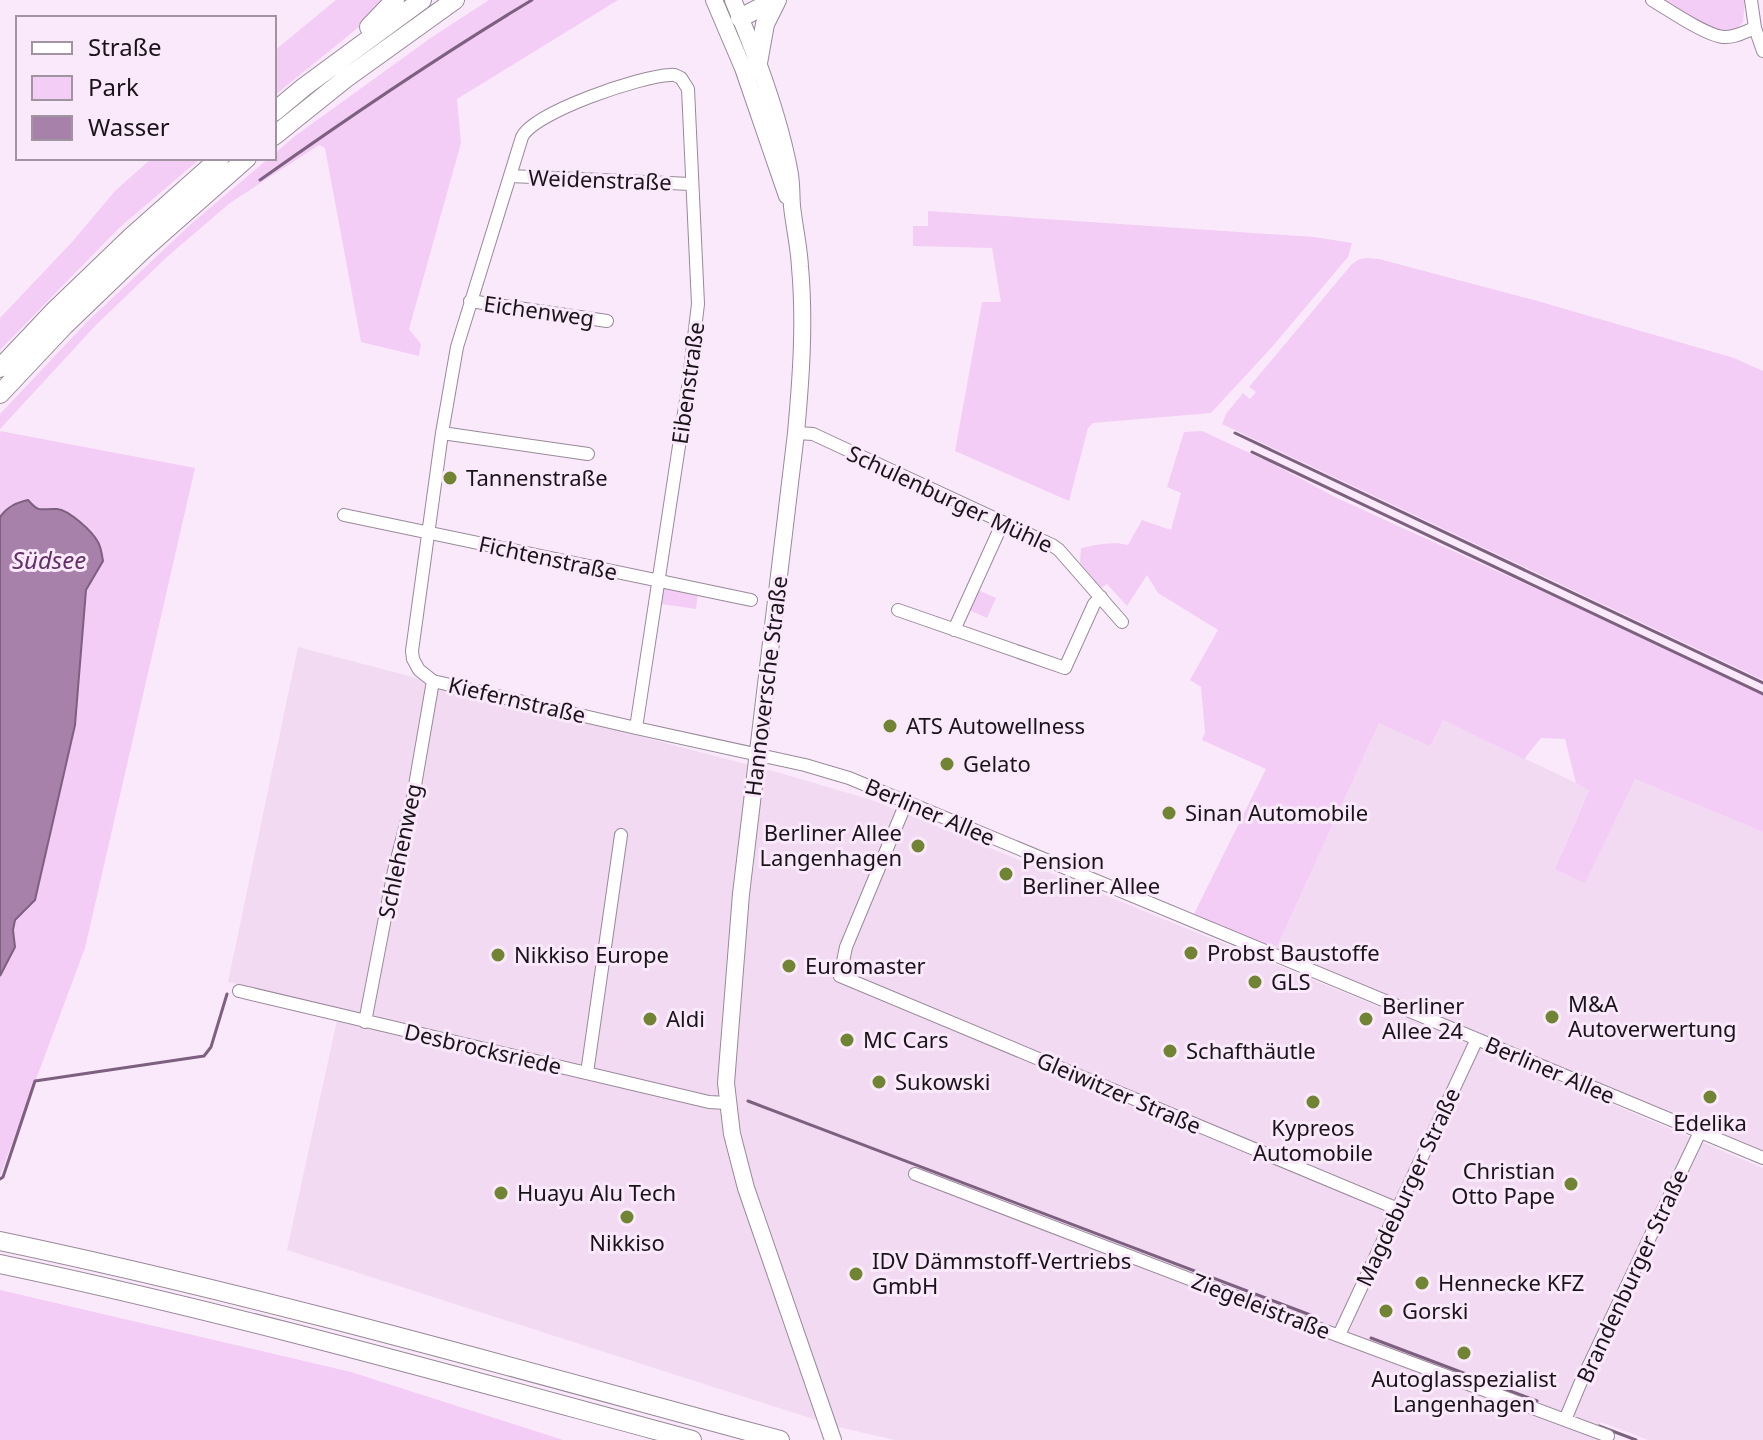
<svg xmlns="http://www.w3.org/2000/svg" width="1763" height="1440" font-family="'Noto Sans',sans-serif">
  <rect width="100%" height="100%" fill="#fae9fb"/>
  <!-- built -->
  <path fill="#f1daf2" d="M298,647L780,773L872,800L1453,1037L1763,1168V1440H1648L1601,1422L1597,1429L1601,1440H895L838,1427L287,1250L339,1011L228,982Z
    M1443,720L1589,789L1555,869L1584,882L1635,779L1763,832V1154L1507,1045L1276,949L1379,723Z"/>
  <!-- green -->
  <path fill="#f3cdf5" d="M336,0H387L376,13L274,96V51Z
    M489,0H618L457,99L461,143L409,329L421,344L419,356L361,342L325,148L319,145L230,203L168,256L97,324L0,429V414L86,323L191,224L269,158H274V154L295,136L432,37Z
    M1662,0H1745L1743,22L1735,31H1719Z
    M152,158H201L119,228L0,350V318L72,242L115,191Z
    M928,211L1314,237L1352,243L1348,257L1272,347L1211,413L1093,423L1088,428L1069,501L955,451L982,302H1001L992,248L913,246V226H928Z
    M1368,258L1379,259L1534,300L1734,358L1763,371V680L1222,424L1226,414L1243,393L1250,399L1256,392L1249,387L1352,264L1360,259Z
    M0,431L195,468L85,948L0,1176V976L15,947L13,930L15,920L25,912L35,900L75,725L86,590L99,570L103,561L97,540L72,514L58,509L44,511L35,508L28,500C15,503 8,506 0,517Z
    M1202,431L1275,465L1337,498L1655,643L1763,694V832L1635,779L1585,883L1555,869L1589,790L1576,783L1565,739L1541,738L1524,759L1443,720L1430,746L1379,723L1276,949L1193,916L1266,769L1202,740L1205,732L1201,687L1190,680L1218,630L1158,593L1147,575L1127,606L1107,584L1101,588L1080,563L1081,548C1096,545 1113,541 1128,545L1142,520L1171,530L1181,493L1167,487L1184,432Z
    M664,587L698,593L696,609L661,604Z
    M978,590L996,598L987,618L969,610Z
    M0,1290L351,1372L563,1440H0Z"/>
  <!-- water -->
  <path fill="#a881aa" stroke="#7d607f" stroke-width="2" d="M28,500C40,514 41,508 57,509C69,510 92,531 98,542C101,547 102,555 103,561L86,590L75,725L35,900L15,920L13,930L15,947L0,976V517C8,506 16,503 28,500Z"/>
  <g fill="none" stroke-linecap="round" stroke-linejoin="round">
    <!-- stream -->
    <path stroke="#7d607f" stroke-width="3" d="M260,180C349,117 439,56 532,0
      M1235,433L1763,683
      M1252,452L1763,694
      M748,1101L1313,1316
      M0,1179L3,1177L35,1081L204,1056L211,1047L227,994
      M1371,1338L1474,1377
      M1483,1381L1537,1401
      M1599,1426L1636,1440"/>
    <!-- minor casing -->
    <g stroke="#988999" stroke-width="14">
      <path id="minor" d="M1652,0C1669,10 1705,35 1723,37C1734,38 1744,32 1755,28
        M1751,0L1755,28L1763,51
        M510,176L691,184
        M470,301L607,321
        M442,433L588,454
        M796,433L813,434L1052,545L1059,550L1122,622
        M344,515L751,600
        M898,610L1065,668L1094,604L1101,597
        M954,630L1003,522
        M636,728L688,387L698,304L688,89L681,78C676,76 676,74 670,75C641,76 534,112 522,137L457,347L442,433L412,651L413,659L419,670L433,681L636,728L805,765L849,778L1763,1158
        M906,803L846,947L840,976L1398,1209
        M239,991L709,1102L727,1103
        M365,1022L394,871L413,797L433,681
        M587,1073L621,835
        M915,1174L1315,1327L1608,1436
        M1339,1335L1477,1039
        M1565,1420L1580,1384L1700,1132"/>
    </g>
    <!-- major casing -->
    <g stroke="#988999" stroke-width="18">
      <path id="major" d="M714,0L743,68L787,196
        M733,0C756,54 778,112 789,169C792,182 791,194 792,206C794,226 799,246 800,267C805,323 801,378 796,433L741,894L726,1083L732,1134L746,1188L833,1440"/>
    </g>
    <!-- highway casing -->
    <g stroke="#988999" stroke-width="20">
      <path id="highway" d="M740,18L775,0
        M369,27L395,0
        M758,63L765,24L777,0
        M274,112L304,87L422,0
        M274,136L345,79L455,0
        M0,368L55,310L131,237L220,158
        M0,394L64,326L144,249L247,158
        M0,1241C263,1296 521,1370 780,1440
        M0,1264C233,1313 462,1378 692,1440"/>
    </g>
    <!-- minor -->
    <use href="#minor" stroke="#fff" stroke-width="12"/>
    <!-- major -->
    <use href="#major" stroke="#fff" stroke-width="16"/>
    <!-- highway -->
    <use href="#highway" stroke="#fff" stroke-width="18"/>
  </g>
  <!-- markers -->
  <g fill="#718434" stroke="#fae9fb" stroke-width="3">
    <circle cx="450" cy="478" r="8"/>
    <circle cx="890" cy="726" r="8"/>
    <circle cx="947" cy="764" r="8"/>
    <circle cx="1169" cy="813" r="8"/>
    <circle cx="918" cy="846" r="8"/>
    <circle cx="1006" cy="874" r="8"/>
    <circle cx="1191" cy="953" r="8"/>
    <circle cx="498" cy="955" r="8"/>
    <circle cx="789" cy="966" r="8"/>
    <circle cx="1255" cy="982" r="8"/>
    <circle cx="1552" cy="1017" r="8"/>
    <circle cx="650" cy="1019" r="8"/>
    <circle cx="1366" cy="1019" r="8"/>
    <circle cx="847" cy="1040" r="8"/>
    <circle cx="1170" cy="1051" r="8"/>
    <circle cx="879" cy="1082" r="8"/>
    <circle cx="1710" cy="1097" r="8"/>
    <circle cx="1313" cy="1102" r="8"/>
    <circle cx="1571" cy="1184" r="8"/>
    <circle cx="501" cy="1193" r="8"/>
    <circle cx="627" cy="1217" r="8"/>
    <circle cx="856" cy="1274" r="8"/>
    <circle cx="1422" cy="1283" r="8"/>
    <circle cx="1386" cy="1311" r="8"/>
    <circle cx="1464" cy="1353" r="8"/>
  </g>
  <g text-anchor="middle" stroke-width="6" stroke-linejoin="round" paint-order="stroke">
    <!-- street labels -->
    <g font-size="22" fill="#1a141a" stroke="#fae9fb">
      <text transform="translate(600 180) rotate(2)" y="8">Weidenstraße</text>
      <text transform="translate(539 311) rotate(8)" y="8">Eichenweg</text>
      <text transform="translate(688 383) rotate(-82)" y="8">Eibenstraße</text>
      <text transform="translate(950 499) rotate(25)" y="8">Schulenburger Mühle</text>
      <text transform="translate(548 558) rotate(12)" y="8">Fichtenstraße</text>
      <text transform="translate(766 686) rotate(-83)" y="8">Hannoversche Straße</text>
      <text transform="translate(517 700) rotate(13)" y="8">Kiefernstraße</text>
      <text transform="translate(930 812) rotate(23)" y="8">Berliner Allee</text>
      <text transform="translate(400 851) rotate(-78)" y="8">Schlehenweg</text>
      <text transform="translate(483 1049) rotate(13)" y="8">Desbrocksriede</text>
      <text transform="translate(1550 1070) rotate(23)" y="8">Berliner Allee</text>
      <text transform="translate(1119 1093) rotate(23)" y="8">Gleiwitzer Straße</text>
      <text transform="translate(1408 1187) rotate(-65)" y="8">Magdeburger Straße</text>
      <text transform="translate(1632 1276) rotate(-65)" y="8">Brandenburger Straße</text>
      <text transform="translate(1261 1306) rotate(21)" y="8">Ziegeleistraße</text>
    </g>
    <!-- poi labels -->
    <g font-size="22" fill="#1a141a" stroke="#fae9fb" text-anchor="start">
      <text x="466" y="486">Tannenstraße</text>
      <text x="906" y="734">ATS Autowellness</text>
      <text x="963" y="772">Gelato</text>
      <text x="1185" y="821">Sinan Automobile</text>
      <text x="902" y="841" text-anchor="end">Berliner Allee<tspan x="902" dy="25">Langenhagen</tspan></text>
      <text x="1022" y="869">Pension<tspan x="1022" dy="25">Berliner Allee</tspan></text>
      <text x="1207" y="961">Probst Baustoffe</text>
      <text x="514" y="963">Nikkiso Europe</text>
      <text x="805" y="974">Euromaster</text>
      <text x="1271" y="990">GLS</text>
      <text x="1568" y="1012">M&amp;A<tspan x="1568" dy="25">Autoverwertung</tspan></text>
      <text x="1382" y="1014">Berliner<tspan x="1382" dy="25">Allee 24</tspan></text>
      <text x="666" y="1027">Aldi</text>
      <text x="863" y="1048">MC Cars</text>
      <text x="1186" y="1059">Schafthäutle</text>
      <text x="895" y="1090">Sukowski</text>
      <text x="1710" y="1131" text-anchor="middle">Edelika</text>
      <text x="1313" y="1136" text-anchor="middle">Kypreos<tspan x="1313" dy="25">Automobile</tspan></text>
      <text x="1555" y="1179" text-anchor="end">Christian<tspan x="1555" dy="25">Otto Pape</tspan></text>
      <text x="517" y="1201">Huayu Alu Tech</text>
      <text x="627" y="1251" text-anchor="middle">Nikkiso</text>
      <text x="872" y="1269">IDV Dämmstoff-Vertriebs<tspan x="872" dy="25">GmbH</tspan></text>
      <text x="1438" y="1291">Hennecke KFZ</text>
      <text x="1402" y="1319">Gorski</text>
      <text x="1464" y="1387" text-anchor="middle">Autoglasspezialist<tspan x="1464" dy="25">Langenhagen</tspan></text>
    </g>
    <!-- water labels -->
    <g font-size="24" font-style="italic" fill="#633166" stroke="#fae9fb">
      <text x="49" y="569">Südsee</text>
    </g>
  </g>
  <!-- legend -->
  <rect x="16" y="16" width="260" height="144" fill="#fae9fb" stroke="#a094a1" stroke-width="2"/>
  <rect x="32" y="42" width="40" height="12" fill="#ffffff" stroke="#a094a1" stroke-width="2"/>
  <text x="88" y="56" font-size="24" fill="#1a141a">Straße</text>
  <rect x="32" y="76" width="40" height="24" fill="#f3cdf5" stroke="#a094a1" stroke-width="2"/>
  <text x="88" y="96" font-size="24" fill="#1a141a">Park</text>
  <rect x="32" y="116" width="40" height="24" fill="#a881aa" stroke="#a094a1" stroke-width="2"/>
  <text x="88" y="136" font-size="24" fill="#1a141a">Wasser</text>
</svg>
